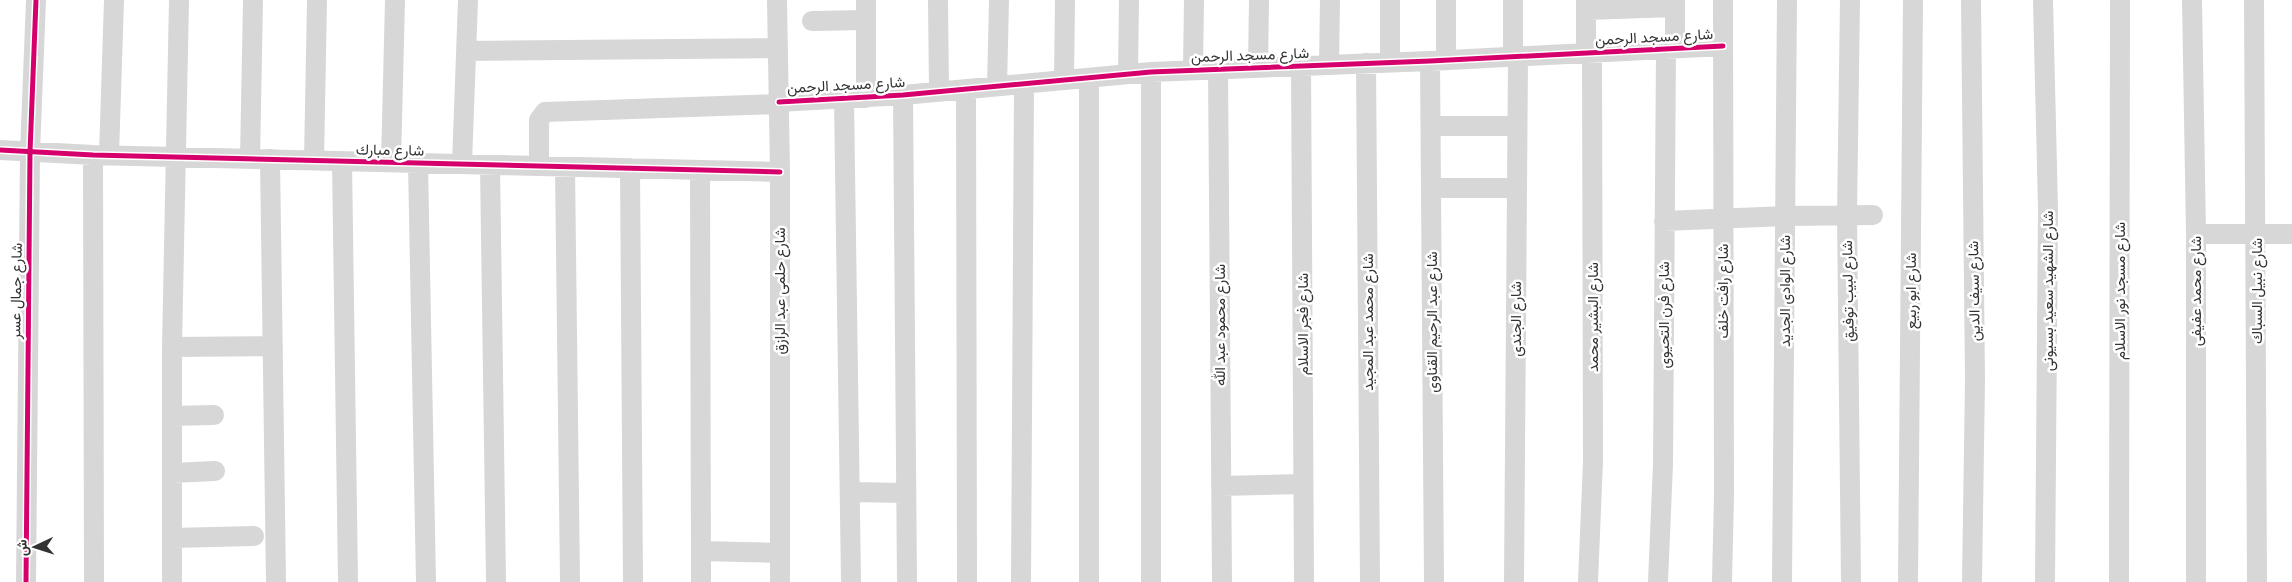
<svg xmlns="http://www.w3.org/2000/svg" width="2292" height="582" font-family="'Golos Text',Vazirmatn,sans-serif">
  <rect width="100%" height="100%" fill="#fff"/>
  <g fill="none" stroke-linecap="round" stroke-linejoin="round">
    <!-- minor -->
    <path stroke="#d7d7d7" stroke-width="20" d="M777,0L780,172V582
      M938,0L939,92
      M1513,0V57
      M1586,0V53
      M1850,0L1847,215L1851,582
      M1971,0L1975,380L1972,582
      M2043,0L2048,209L2045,582
      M2192,0L2196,234V582
      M2254,0L2257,582
      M1586,10L1675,7
      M812,21L866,20
      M1675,48V0
      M466,51L778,48
      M1446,60V0
      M1430,61L1434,582
      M1390,62V0
      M1366,63L1370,582
      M1329,64L1330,0
      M1301,65L1304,582
      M1258,67L1259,0
      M1218,68L1222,582
      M1193,69L1194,0
      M1128,74L1129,0
      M1064,80L1065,0
      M997,86L999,0
      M966,89L967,582
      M903,95L907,582
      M866,98V0
      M844,99L851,582
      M779,102L903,95L1151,72L1430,61L1723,46
      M1431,126H1517
      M0,150L93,155L780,172
      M93,155L94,582
      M109,155L114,0
      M250,159L253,0
      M270,159L276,582
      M314,160L317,0
      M342,161L348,582
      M391,162L395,0
      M418,163L426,582
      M462,164L468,0
      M490,165L496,582
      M539,166V120L545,112L779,104
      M565,167L570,582
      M630,168L633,582
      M700,170L701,582
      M1431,188H1517
      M1664,221L1785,216L1873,215
      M2196,234H2292
      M172,347L273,346
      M172,416L214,415
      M172,473L215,471
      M1221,486L1303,484
      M850,492L906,493
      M172,538L254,536
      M701,551L780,553
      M26,582L30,152L36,0
      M172,582V347L179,0
      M1021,582L1024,84
      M1089,582V78
      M1151,582V72
      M1514,582L1518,57
      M1588,582L1593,461L1592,53
      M1658,582L1663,464L1666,49
      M1722,582L1724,495L1723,0
      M1782,582L1787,0
      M1908,582L1913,0
      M2119,582L2120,0"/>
    <!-- cycleway casing -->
    <g stroke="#fff" stroke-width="8">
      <path id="cycleway" d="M779,102L903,95L1151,72L1430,61L1723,46
        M0,150L93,155L780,172
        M26,582L30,152L36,0"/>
    </g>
    <!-- cycleway -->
    <use href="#cycleway" stroke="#d6006c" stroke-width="5"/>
  </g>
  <g text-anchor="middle" stroke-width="5" stroke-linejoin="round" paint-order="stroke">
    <!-- street labels -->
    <g font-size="15" fill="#333" stroke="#fff">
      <text transform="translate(1654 37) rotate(-3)" y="5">شارع مسجد الرحمن</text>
      <text transform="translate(1250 55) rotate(-2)" y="5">شارع مسجد الرحمن</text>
      <text transform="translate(846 85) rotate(-3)" y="5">شارع مسجد الرحمن</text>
      <text transform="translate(390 150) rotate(1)" y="5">شارع مبارك</text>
      <text transform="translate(16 291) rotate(-89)" y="5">شارع جمال عسر</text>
      <text transform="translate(780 291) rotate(-90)" y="5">شارع حلمى عبد الرازق</text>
      <text transform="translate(1723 291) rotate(-90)" y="5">شارع رافت خلف</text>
      <text transform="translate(1785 291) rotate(-90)" y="5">شارع الوادى الجديد</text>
      <text transform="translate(1848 291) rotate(-91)" y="5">شارع لبيب توفيق</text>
      <text transform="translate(1911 291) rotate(-90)" y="5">شارع ابو ربيع</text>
      <text transform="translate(1974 291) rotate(-91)" y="5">شارع سيف الدين</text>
      <text transform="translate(2048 291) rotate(-90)" y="5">شارع الشهيد سعيد بسيونى</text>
      <text transform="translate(2120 291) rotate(-90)" y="5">شارع مسجد نور الاسلام</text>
      <text transform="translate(2196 291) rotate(-90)" y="5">شارع محمد عفيفى</text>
      <text transform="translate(2257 291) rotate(-90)" y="5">شارع نبيل السباك</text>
      <text transform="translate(1664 315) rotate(-90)" y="5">شارع فرن التحيوى</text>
      <text transform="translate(1593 317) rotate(-90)" y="5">شارع البشير محمد</text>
      <text transform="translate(1516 319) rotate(-90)" y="5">شارع الجندى</text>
      <text transform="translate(1368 322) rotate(-90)" y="5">شارع محمد عبد المجيد</text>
      <text transform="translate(1432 322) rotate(-90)" y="5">شارع عبد الرحيم القناوى</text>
      <text transform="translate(1303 324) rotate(-90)" y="5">شارع فجر الاسلام</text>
      <text transform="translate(1220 325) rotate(-90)" y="5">شارع محمود عبد الله</text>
    </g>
  </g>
  <!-- north arrow -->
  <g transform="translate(35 547) rotate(266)" stroke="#ffffff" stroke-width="4" paint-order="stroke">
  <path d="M0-4L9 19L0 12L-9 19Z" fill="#333333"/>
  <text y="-8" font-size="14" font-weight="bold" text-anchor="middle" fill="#333333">ش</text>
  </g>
</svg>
